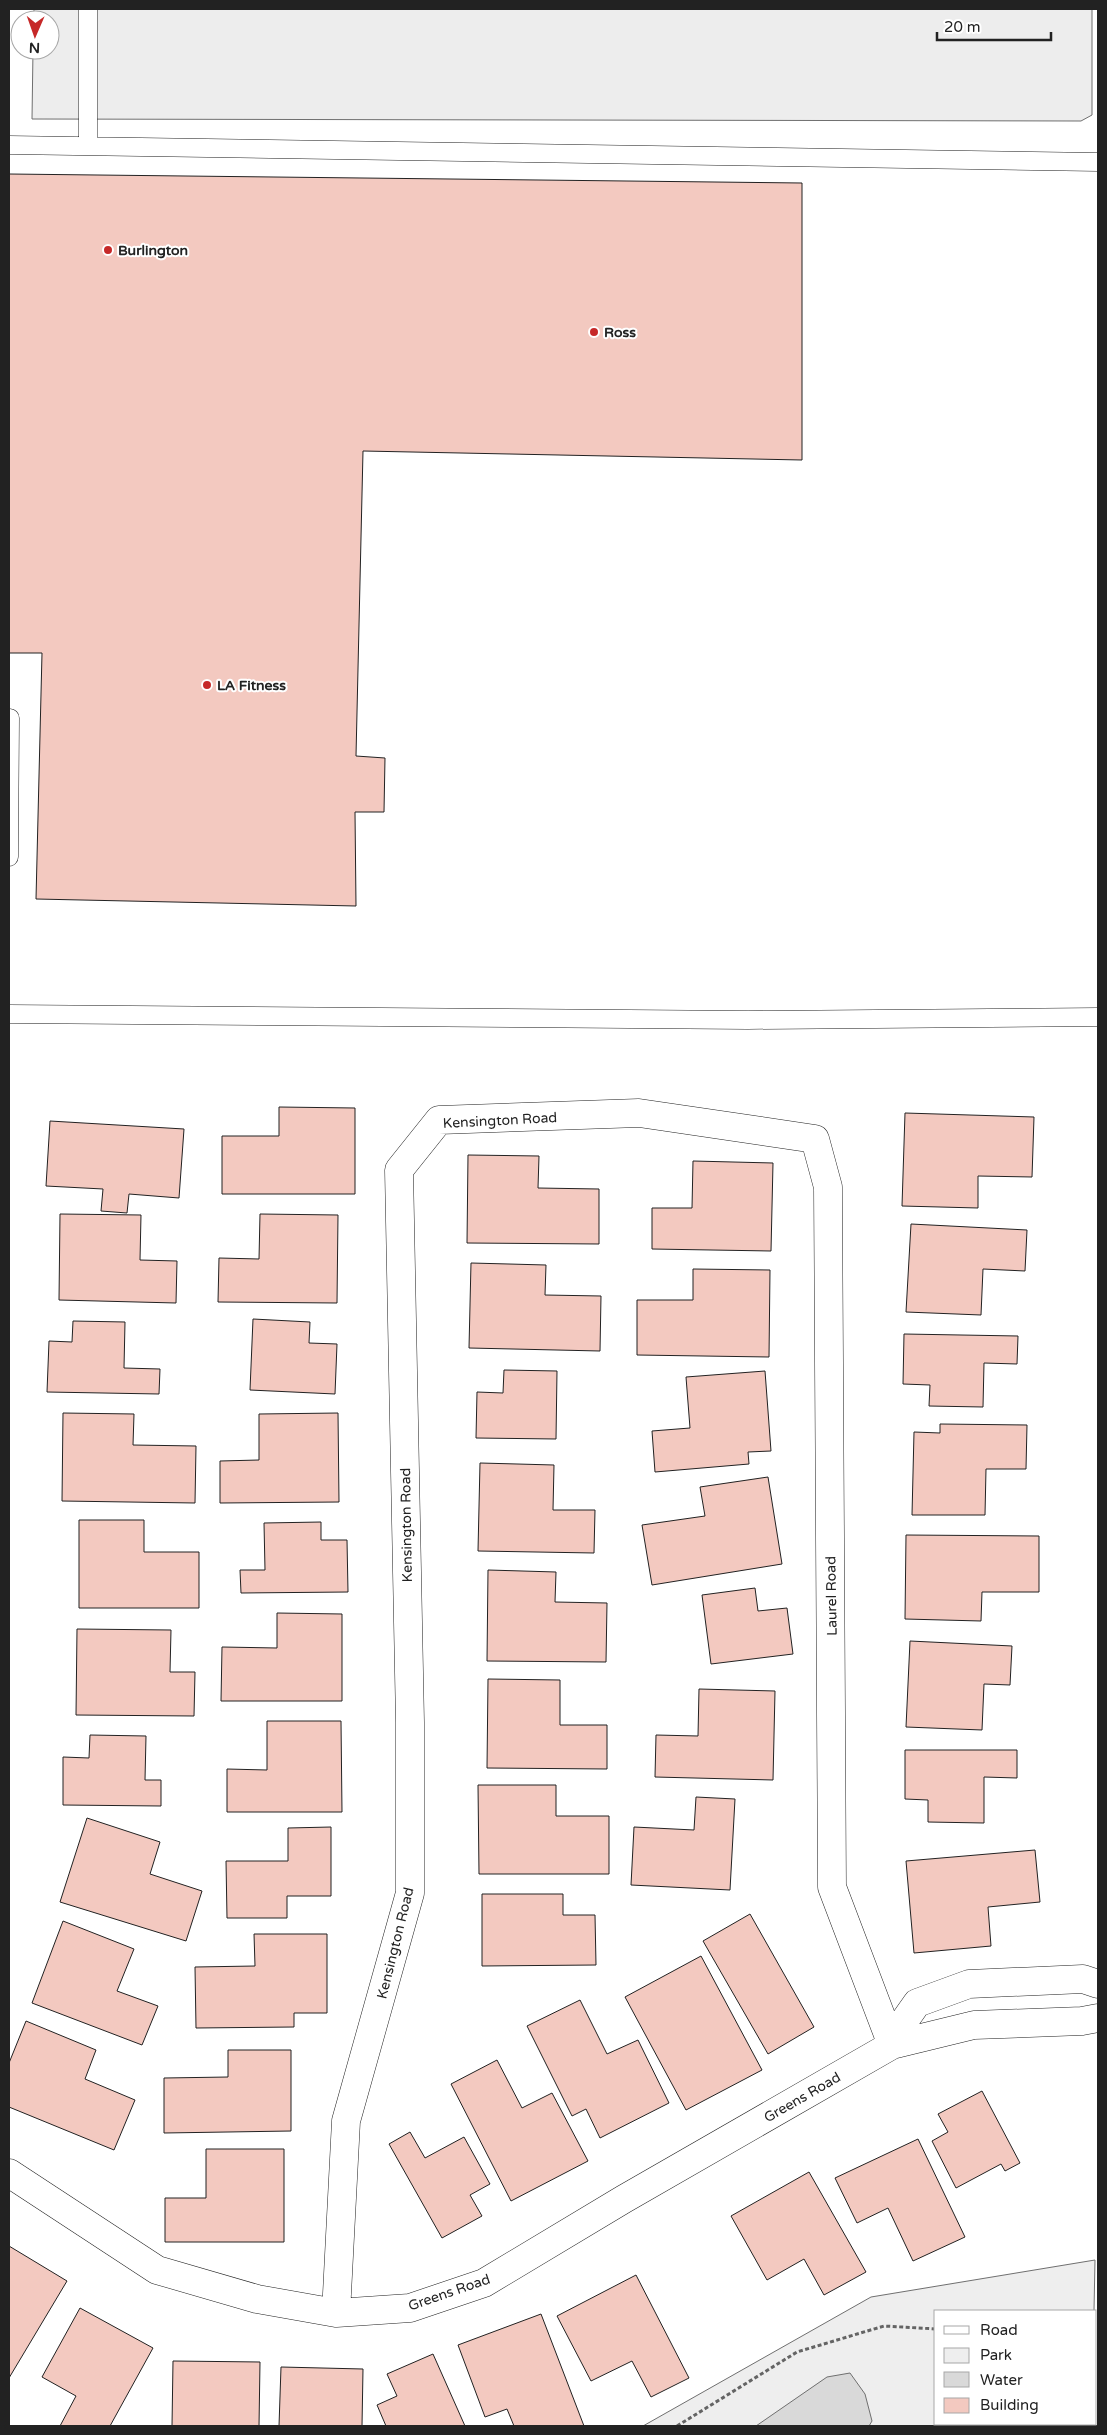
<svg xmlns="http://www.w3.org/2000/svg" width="1107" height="2435" font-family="'Varela Round',sans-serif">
  <rect width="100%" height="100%" fill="#fff"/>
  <!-- green -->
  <path fill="#eee" stroke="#6f6f6f" d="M1095,2260L1094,2311H936V2424H1094V2426H643L871,2297Z"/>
  <!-- parking -->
  <path fill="#ededed" stroke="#6f6f6f" d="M34,9H1092V115L1081,121L32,119L33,50H50V20H34Z"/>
  <!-- water -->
  <path fill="#d9d9d9" stroke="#6f6f6f" d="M850,2373L865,2394L872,2421L869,2426H756L827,2377Z"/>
  <!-- building -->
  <path fill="#f3c9c0" stroke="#222" d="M9,174L802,183V460L363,451L356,756L385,758L384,812H355L356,906L36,899L42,653H9Z
    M279,1107L355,1108V1194H222V1136H279Z
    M905,1113L1034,1117L1032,1177L978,1176V1208L902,1206Z
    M50,1121L184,1129L179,1198L129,1194L127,1213L101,1211L103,1189L46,1186Z
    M468,1155L539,1156L538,1188L599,1189V1244L467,1243Z
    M693,1161L773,1163L771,1251L652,1249V1208H692Z
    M60,1214L141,1215L140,1260L177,1261L176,1303L59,1300Z
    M260,1214L338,1215L337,1303L218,1302L219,1258L259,1259Z
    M911,1224L1027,1230L1025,1271L983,1269L981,1315L906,1312Z
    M471,1263L546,1265L545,1295L601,1296L600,1351L469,1348Z
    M693,1269L770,1270L769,1357L637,1355V1300H693Z
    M253,1319L310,1322L309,1343L337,1344L335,1394L250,1390Z
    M73,1321L125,1322L124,1368L160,1369L159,1394L47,1392L49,1341L72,1342Z
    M904,1334L1018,1336L1017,1364L984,1363L983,1407L929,1406L930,1385L903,1384Z
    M504,1370L557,1371L556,1439L476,1438L477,1392L503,1393Z
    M765,1371L771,1451L748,1452L749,1464L655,1472L652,1431L690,1428L686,1377Z
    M63,1413L134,1414L133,1445L196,1446L195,1503L62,1501Z
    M338,1413L339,1502L220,1503V1461L259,1460V1414Z
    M940,1424L1027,1425L1026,1469H986L985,1515H912L914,1432L940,1433Z
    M480,1463L554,1465L553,1510H595L594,1553L478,1551Z
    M768,1477L782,1564L652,1585L642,1525L705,1516L700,1487Z
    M79,1520H144V1552H199V1608H79Z
    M321,1522V1540H347L348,1592L241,1593L240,1570H265L264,1523Z
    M906,1535L1039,1536V1592H982L981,1621L905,1619Z
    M488,1570L556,1572L555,1602L607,1603L606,1662L487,1661Z
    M755,1588L758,1611L787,1608L793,1654L711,1664L702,1595Z
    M277,1613L342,1614V1701H221L222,1647L277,1648Z
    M77,1629L171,1630L170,1672H195L194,1716L76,1715Z
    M910,1641L1012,1646L1010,1685L984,1684L982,1730L906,1727Z
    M488,1679L560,1680V1725H607V1769L487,1768Z
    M699,1689L775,1691L773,1780L655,1777L656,1735L698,1736Z
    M267,1721H341L342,1812H227V1769L267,1770Z
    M90,1735L146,1736L145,1780H161V1806L63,1805V1757L89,1758Z
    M905,1750H1017V1778L984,1777V1823L928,1822V1800L905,1799Z
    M478,1785H556V1816H609V1874H479Z
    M696,1797L735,1799L730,1890L631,1885L634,1827L694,1830Z
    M87,1818L160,1842L150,1874L202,1891L186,1941L60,1902Z
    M331,1827V1896H287V1918H227L226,1861H288V1828Z
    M1035,1850L1040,1902L988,1907L991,1946L914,1953L906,1861Z
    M482,1894H563V1915H595L596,1965L482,1966Z
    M750,1914L814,2027L768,2054L703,1941Z
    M63,1921L134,1949L117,1991L158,2006L142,2045L32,2003Z
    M254,1934H327V2013H294V2027L196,2028L195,1967L255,1966Z
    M701,1956L762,2070L686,2110L625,1997Z
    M580,2000L607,2054L638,2040L669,2103L600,2138L586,2109L572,2116L527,2026Z
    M26,2021L96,2050L85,2079L135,2100L114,2150L9,2107V2063Z
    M228,2050H291V2131L164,2133V2078L228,2077Z
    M497,2060L522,2108L552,2093L588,2161L511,2201L451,2084Z
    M982,2091L1020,2163L1005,2171L1001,2164L956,2188L932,2141L948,2132L938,2114Z
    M410,2132L425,2158L464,2137L490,2184L470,2195L482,2216L442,2238L389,2144Z
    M918,2139L965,2237L913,2261L888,2208L857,2223L835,2178Z
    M206,2149H284V2242H165V2198H206Z
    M809,2172L866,2272L824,2295L804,2259L767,2280L731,2216Z
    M9,2246L67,2281L9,2378Z
    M636,2275L689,2378L651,2397L632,2361L591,2381L557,2316Z
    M80,2308L153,2348L110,2426H60L76,2396L42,2377Z
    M541,2314L584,2426H514L507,2409L485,2417L458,2345Z
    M433,2354L465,2426H386L377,2405L397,2396L387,2374Z
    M173,2361L260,2362L259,2426H172Z
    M281,2367L363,2369L362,2426H279Z"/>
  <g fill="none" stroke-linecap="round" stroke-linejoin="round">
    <!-- service casing -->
    <g stroke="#222" stroke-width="19">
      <path id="service" d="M9,145L1098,162
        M88,146V9
        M9,857L10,718
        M9,1014L748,1020L1098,1017"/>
    </g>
    <!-- minor casing -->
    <g stroke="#222" stroke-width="29">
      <path id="minor" d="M892,2045L905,2020L917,2003L969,1984L1083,1979L1098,1984
        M9,2173L157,2270L257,2299L336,2313L410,2308L484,2283L624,2199L892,2045L974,2025L1082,2021L1098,2018
        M336,2313L346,2121L410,1893V1722L399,1170L439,1120L639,1113L815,1139L828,1187L832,1887L892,2045"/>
    </g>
    <!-- path -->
    <path stroke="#646464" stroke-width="3" stroke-dasharray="4 2.5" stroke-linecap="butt" d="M1046,2424V2426
      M677,2426L797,2352L884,2326L936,2329"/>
    <!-- service -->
    <use href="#service" stroke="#fff" stroke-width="18"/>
    <!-- minor -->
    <use href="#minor" stroke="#fff" stroke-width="28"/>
  </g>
  <!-- markers -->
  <g fill="#c62828" stroke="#fff" stroke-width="2">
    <circle cx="108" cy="250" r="5"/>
    <circle cx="594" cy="332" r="5"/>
    <circle cx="207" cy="685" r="5"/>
  </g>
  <g text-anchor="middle" stroke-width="4" stroke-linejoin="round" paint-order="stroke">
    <!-- poi labels -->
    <g font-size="14" font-weight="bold" fill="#222" stroke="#fff" text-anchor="start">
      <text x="118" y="255">Burlington</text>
      <text x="604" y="337">Ross</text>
      <text x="217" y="690">LA Fitness</text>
    </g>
    <!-- street labels -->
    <g font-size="14" fill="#222" stroke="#fff">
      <text transform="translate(500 1120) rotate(-3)" y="5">Kensington Road</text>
      <text transform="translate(406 1525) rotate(-91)" y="5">Kensington Road</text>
      <text transform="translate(831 1596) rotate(-91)" y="5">Laurel Road</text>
      <text transform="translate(395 1943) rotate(-76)" y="5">Kensington Road</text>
      <text transform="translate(802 2097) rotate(-30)" y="5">Greens Road</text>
      <text transform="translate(449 2292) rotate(-19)" y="5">Greens Road</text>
    </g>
  </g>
  <!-- border -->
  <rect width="1107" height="2435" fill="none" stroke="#222222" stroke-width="20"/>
  <!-- legend -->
  <rect x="934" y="2310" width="162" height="115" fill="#ffffff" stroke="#a7a7a7"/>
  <rect x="944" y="2326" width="25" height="8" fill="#ffffff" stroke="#a7a7a7"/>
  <text x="980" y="2335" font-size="15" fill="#222222">Road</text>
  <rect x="944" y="2348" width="25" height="15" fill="#eeeeee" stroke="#a7a7a7"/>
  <text x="980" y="2360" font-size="15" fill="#222222">Park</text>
  <rect x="944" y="2372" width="25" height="15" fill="#d9d9d9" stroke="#a7a7a7"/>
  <text x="980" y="2385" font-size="15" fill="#222222">Water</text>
  <rect x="944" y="2398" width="25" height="15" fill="#f3c9c0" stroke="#a7a7a7"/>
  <text x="980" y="2410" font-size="15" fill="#222222">Building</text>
  <!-- north arrow -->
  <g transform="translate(35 35) rotate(182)"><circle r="24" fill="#ffffff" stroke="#a7a7a7"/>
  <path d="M0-4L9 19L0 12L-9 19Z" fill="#c62828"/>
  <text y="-8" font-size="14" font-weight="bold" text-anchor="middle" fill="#222222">N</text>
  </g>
  <!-- scale -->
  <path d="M937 32v8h114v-8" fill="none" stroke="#222222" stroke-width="2.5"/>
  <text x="944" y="32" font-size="15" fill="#222222" stroke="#ffffff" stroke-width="4" paint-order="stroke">20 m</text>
</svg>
